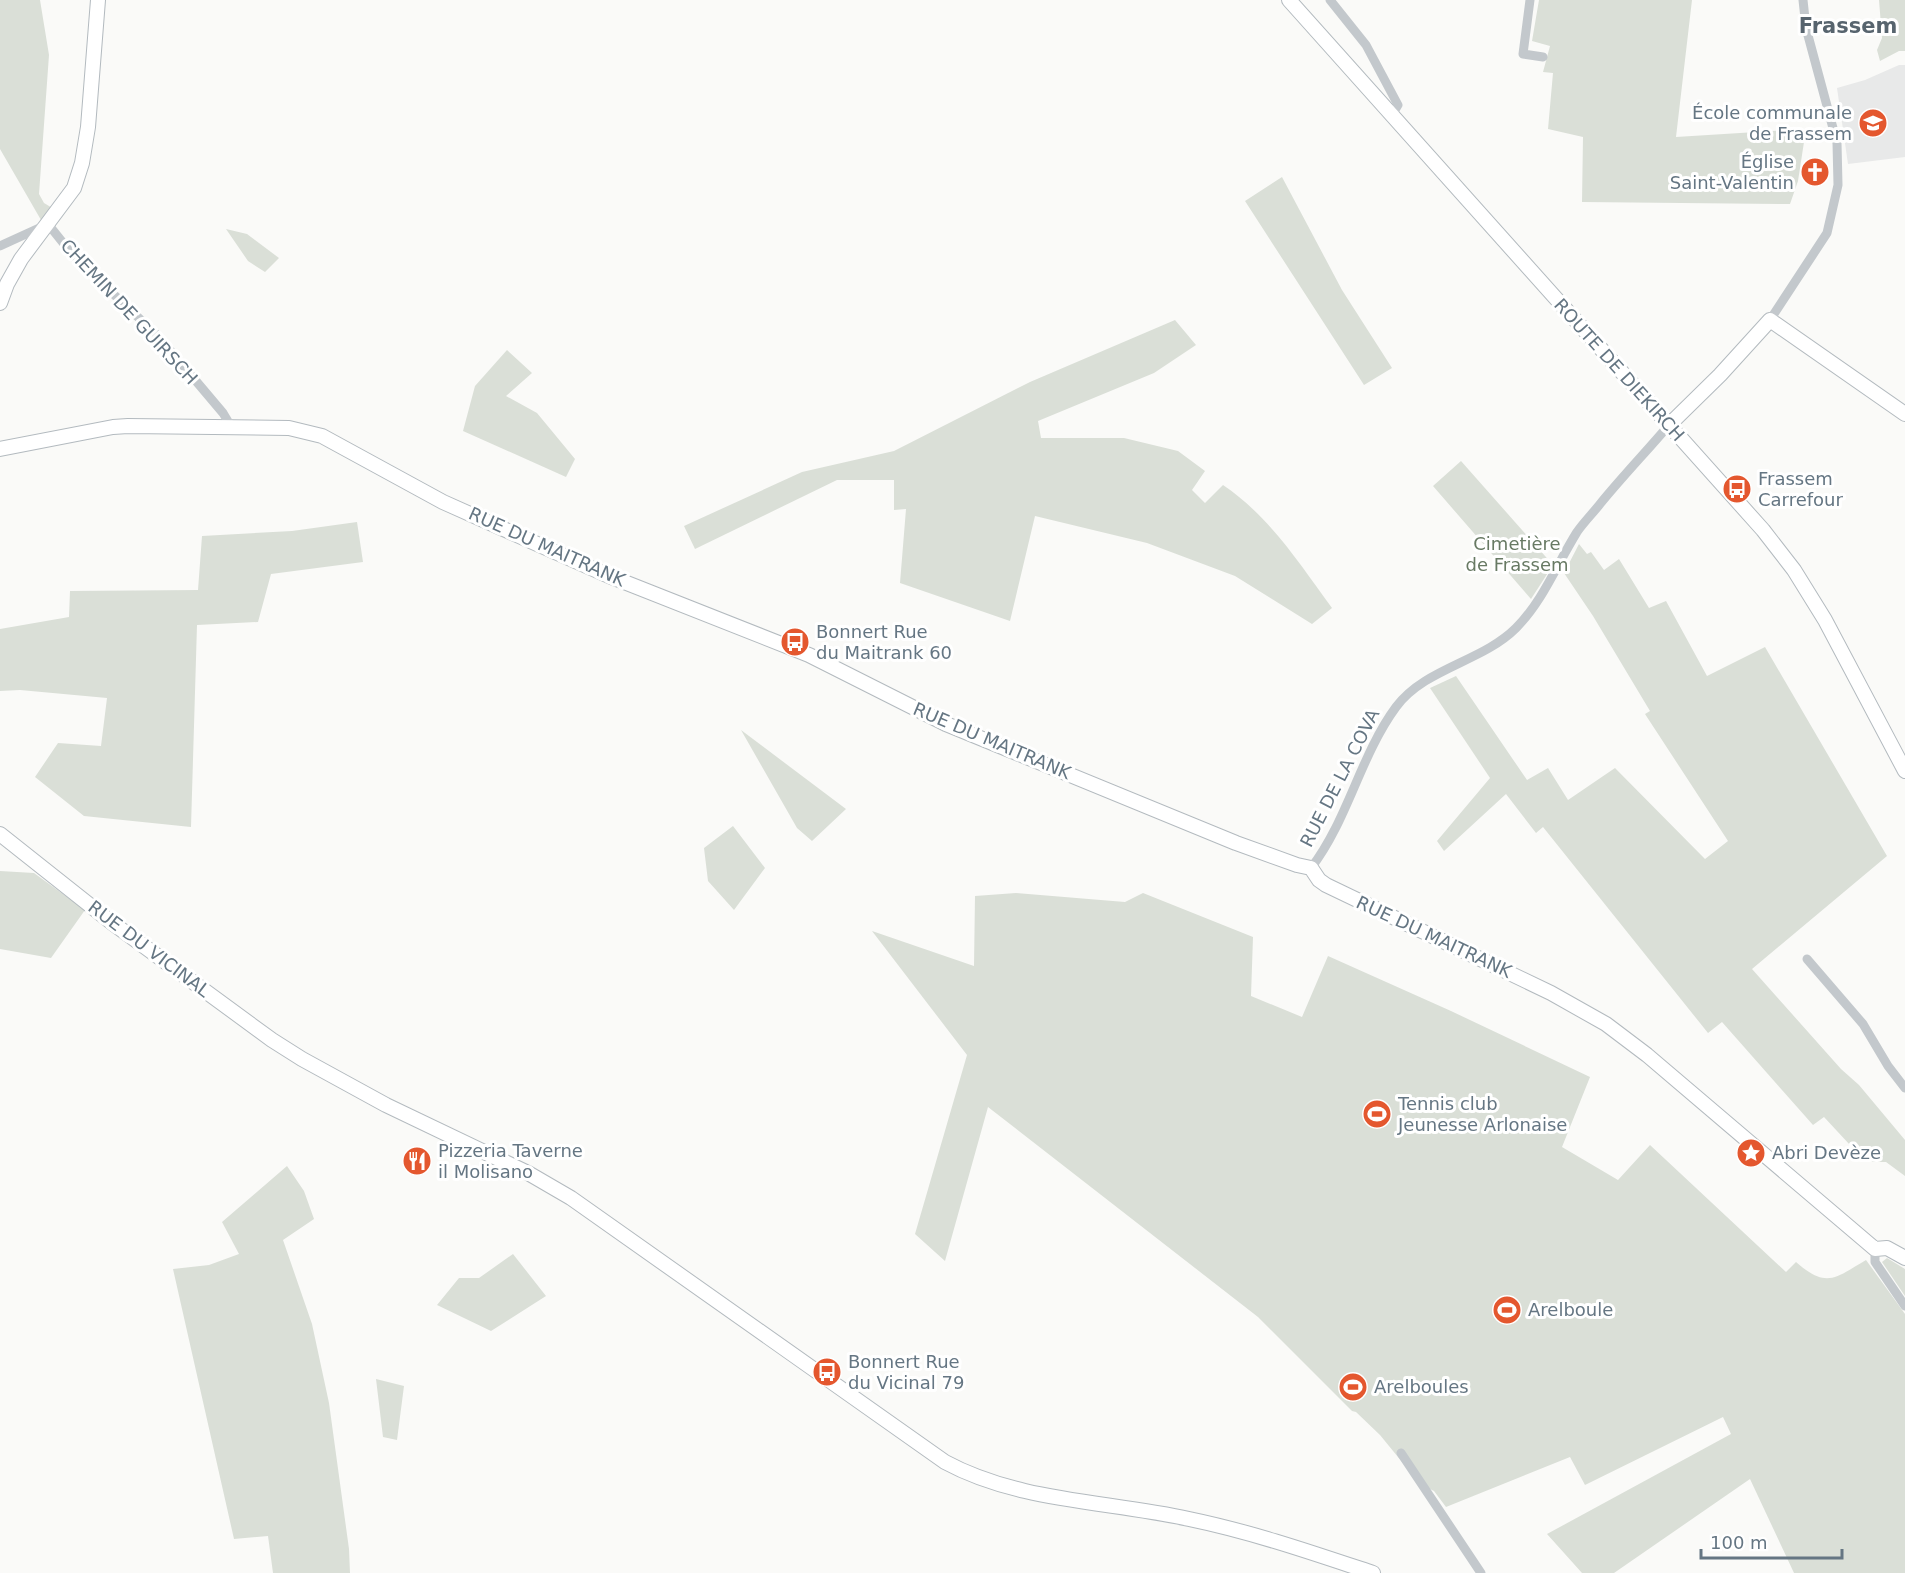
<svg xmlns="http://www.w3.org/2000/svg" width="1905" height="1573" font-family="'DejaVu Sans',sans-serif">
  <rect width="100%" height="100%" fill="#fafaf8"/>
  <!-- built -->
  <path fill="#e8e9e9" d="M1899,65H1905V157L1848,164L1837,88L1865,80Z"/>
  <!-- green -->
  <path fill="#dadfd7" d="M0,0H40L49,55L39,194L44,203L54,209L41,220L0,149Z
    M1539,0H1692L1676,137L1806,129L1798,181L1790,204L1582,202L1583,137L1548,129L1553,73L1543,72L1550,46L1532,41Z
    M1879,0H1905V51H1899L1880,61L1877,50L1882,38Z
    M1282,177L1342,290L1392,368L1364,385L1245,201Z
    M226,229L247,234L279,258L265,272L248,261Z
    M1175,320L1196,345L1154,373L1038,421L1041,438H1124L1178,451L1205,471L1192,490L1205,503L1223,485C1270,517 1299,563 1332,608L1312,624L1235,576L1147,543L1035,516L1010,621L900,583L906,509L894,510V480H837L695,549L684,526L802,472L894,451L1030,382Z
    M507,350L532,373L506,396L537,413L575,459L566,477L463,431L475,386Z
    M1461,461L1553,565L1531,599L1433,486Z
    M357,522L363,562L271,574L258,622L197,625L191,827L84,816L35,777L58,743L101,746L107,698L20,690L0,691V629L69,617L70,591L198,590L202,536L292,531Z
    M1579,544L1587,554L1591,552L1604,570L1619,559L1649,608L1666,601L1707,676L1765,647L1887,856L1752,969L1841,1069L1859,1085L1905,1140V1176L1886,1162H1873L1850,1145L1824,1117L1813,1125L1722,1022L1708,1033L1543,827L1536,833L1506,794L1444,851L1437,841L1490,778L1430,688L1456,676L1527,780L1548,768L1568,800L1615,768L1705,859L1728,841L1645,714L1650,711L1593,616L1564,573Z
    M741,730L846,809L812,841L797,828Z
    M733,826L765,868L734,910L708,881L704,848Z
    M0,871L34,873L85,910L51,958L0,949Z
    M1016,893L1125,902L1143,893L1253,937L1251,996L1302,1017L1328,956L1451,1011L1590,1077L1562,1147L1618,1180L1650,1145L1786,1272L1796,1262C1827,1289 1835,1278 1866,1260L1905,1314V1573H1794L1750,1479L1614,1573H1582L1547,1534L1731,1434L1723,1417L1585,1485L1570,1457L1446,1507L1434,1491L1420,1484L1380,1435L1356,1412L1352,1411L1258,1317L988,1107L945,1261L915,1234L967,1055L872,931L974,966L975,896Z
    M287,1166L304,1191L314,1219L283,1240L312,1324L329,1403L349,1549L350,1573H273L268,1536L234,1539L173,1269L209,1265L239,1254L222,1222Z
    M513,1254L546,1296L491,1331L437,1305L459,1278H479Z
    M1887,1258L1905,1269V1296L1882,1262Z
    M376,1379L404,1386L397,1440L383,1437Z"/>
  <g fill="none" stroke-linecap="round" stroke-linejoin="round">
    <!-- secondary casing -->
    <g stroke="#b3babf" stroke-width="16">
      <path id="secondary" d="M1289,0L1763,530L1794,570L1825,620L1905,771
        M0,303L7,284L21,259L74,188L82,163L88,127L98,0
        M1669,425L1720,375L1770,320L1905,414
        M0,449L113,427L128,426L289,428L322,436L443,502L609,576L809,655L946,724L1236,843L1297,865L1311,868L1319,880L1326,885L1551,993L1606,1024L1647,1055L1875,1249L1887,1248L1905,1258
        M0,834L111,922L272,1040L302,1059L386,1105L528,1173L571,1198L945,1462C1019,1502 1108,1501 1189,1519C1252,1532 1313,1553 1373,1573"/>
    </g>
    <!-- street -->
    <path stroke="#c3c8cc" stroke-width="9" d="M1330,0L1366,45L1398,105L1392,115
      M1530,0L1523,54L1543,57
      M0,246L48,224L68,249L92,274L158,336L223,413L232,428
      M1770,320L1827,233L1838,185L1837,143L1806,28L1803,0
      M1311,868C1348,820 1360,756 1396,707C1425,668 1482,662 1516,628C1543,601 1557,564 1577,532C1584,522 1593,513 1600,504C1622,477 1646,452 1669,425
      M1807,959L1863,1024L1888,1066L1905,1088
      M1875,1249V1262L1905,1306
      M1401,1453L1481,1573"/>
    <!-- secondary -->
    <use href="#secondary" stroke="#fff" stroke-width="14"/>
  </g>
  <!-- icons -->
  <defs>
    <g id="school-disc" transform="scale(1.5)"><circle r="9.5" fill="#e4572e" stroke="#fff"/><path d="M0-5L7-2L0 1L-7-2ZM-4 1L0 2.5L4 1V4Q0 6-4 4Z" fill="#fff"/></g>
    <g id="church-disc" transform="scale(1.5)"><circle r="9.5" fill="#e4572e" stroke="#fff"/><path d="M-1.2-6h2.4v3.5h3.3v2.4h-3.3V6h-2.4V-.1h-3.3v-2.4h3.3Z" fill="#fff"/></g>
    <g id="bus-disc" transform="scale(1.5)"><circle r="9.5" fill="#e4572e" stroke="#fff"/><path d="M-5-6H5V4H4V6H2V4H-2V6H-4V4H-5ZM-3.5-4V0h7V-4ZM-3.5 1.2v1.5H-2V1.2ZM2 1.2v1.5H3.5V1.2Z" fill="#fff"/></g>
    <g id="stadium-disc" transform="scale(1.5)"><circle r="9.5" fill="#e4572e" stroke="#fff"/><path d="M0-5a6.5 5 0 1 0 0 10a6.5 5 0 1 0 0-10ZM-3.5-1.8h7v3.6h-7Z" fill="#fff"/></g>
    <g id="sight-disc" transform="scale(1.5)"><circle r="9.5" fill="#e4572e" stroke="#fff"/><path d="M0-6L1.8-2.2L6-1.7L2.9 1.2L3.7 5.4L0 3.3L-3.7 5.4L-2.9 1.2L-6-1.7L-1.8-2.2Z" fill="#fff"/></g>
    <g id="restaurant-disc" transform="scale(1.5)"><circle r="9.5" fill="#e4572e" stroke="#fff"/><path d="M-5-6h1v4h1v-4h1v4h1v-4h1v5L-1.5 .5V6h-2V.5L-5-1ZM5-6V6H3V1.5H1.5Q1.5-4 5-6Z" fill="#fff"/></g>
  </defs>
  <g fill-rule="evenodd">
    <use href="#school-disc" x="1873" y="123"/>
    <use href="#church-disc" x="1815" y="172"/>
    <use href="#bus-disc" x="1737" y="489"/>
    <use href="#bus-disc" x="795" y="642"/>
    <use href="#stadium-disc" x="1377" y="1114"/>
    <use href="#sight-disc" x="1751" y="1153"/>
    <use href="#restaurant-disc" x="417" y="1161"/>
    <use href="#stadium-disc" x="1507" y="1310"/>
    <use href="#bus-disc" x="827" y="1372"/>
    <use href="#stadium-disc" x="1353" y="1387"/>
  </g>
  <g text-anchor="middle" stroke-width="6" stroke-linejoin="round" paint-order="stroke">
    <!-- poi labels -->
    <g font-size="18" fill="#657683" stroke="#fff" text-anchor="start">
      <text x="1852" y="119" text-anchor="end">École communale<tspan x="1852" dy="21">de Frassem</tspan></text>
      <text x="1794" y="168" text-anchor="end">Église<tspan x="1794" dy="21">Saint-Valentin</tspan></text>
      <text x="1758" y="485">Frassem<tspan x="1758" dy="21">Carrefour</tspan></text>
      <text x="816" y="638">Bonnert Rue<tspan x="816" dy="21">du Maitrank 60</tspan></text>
      <text x="1398" y="1110">Tennis club<tspan x="1398" dy="21">Jeunesse Arlonaise</tspan></text>
      <text x="438" y="1157">Pizzeria Taverne<tspan x="438" dy="21">il Molisano</tspan></text>
      <text x="1772" y="1159">Abri Devèze</text>
      <text x="1528" y="1316">Arelboule</text>
      <text x="848" y="1368">Bonnert Rue<tspan x="848" dy="21">du Vicinal 79</tspan></text>
      <text x="1374" y="1393">Arelboules</text>
    </g>
    <!-- street labels -->
    <g font-size="18" fill="#657683" stroke="#fff">
      <text transform="translate(129 312) rotate(47)" y="6">CHEMIN DE GUIRSCH</text>
      <text transform="translate(1619 370) rotate(48)" y="6">ROUTE DE DIEKIRCH</text>
      <text transform="translate(547 547) rotate(24)" y="6">RUE DU MAITRANK</text>
      <text transform="translate(992 741) rotate(23)" y="6">RUE DU MAITRANK</text>
      <text transform="translate(1340 778) rotate(-63)" y="6">RUE DE LA COVA</text>
      <text transform="translate(1434 937) rotate(25)" y="6">RUE DU MAITRANK</text>
      <text transform="translate(149 949) rotate(37)" y="6">RUE DU VICINAL</text>
    </g>
    <!-- park labels -->
    <g font-size="18" fill="#687a64" stroke="#fff">
      <text x="1517" y="550">Cimetière<tspan x="1517" dy="21">de Frassem</tspan></text>
    </g>
    <!-- quarter labels -->
    <g font-size="21" font-weight="bold" fill="#57646e" stroke="#fff">
      <text x="1848" y="33">Frassem</text>
    </g>
  </g>
  <!-- scale -->
  <path d="M1701 1549v9h141v-9" fill="none" stroke="#657683" stroke-width="3"/>
  <text x="1710" y="1549" font-size="18" fill="#657683" stroke="#ffffff" stroke-width="4.5" paint-order="stroke">100 m</text>
</svg>
